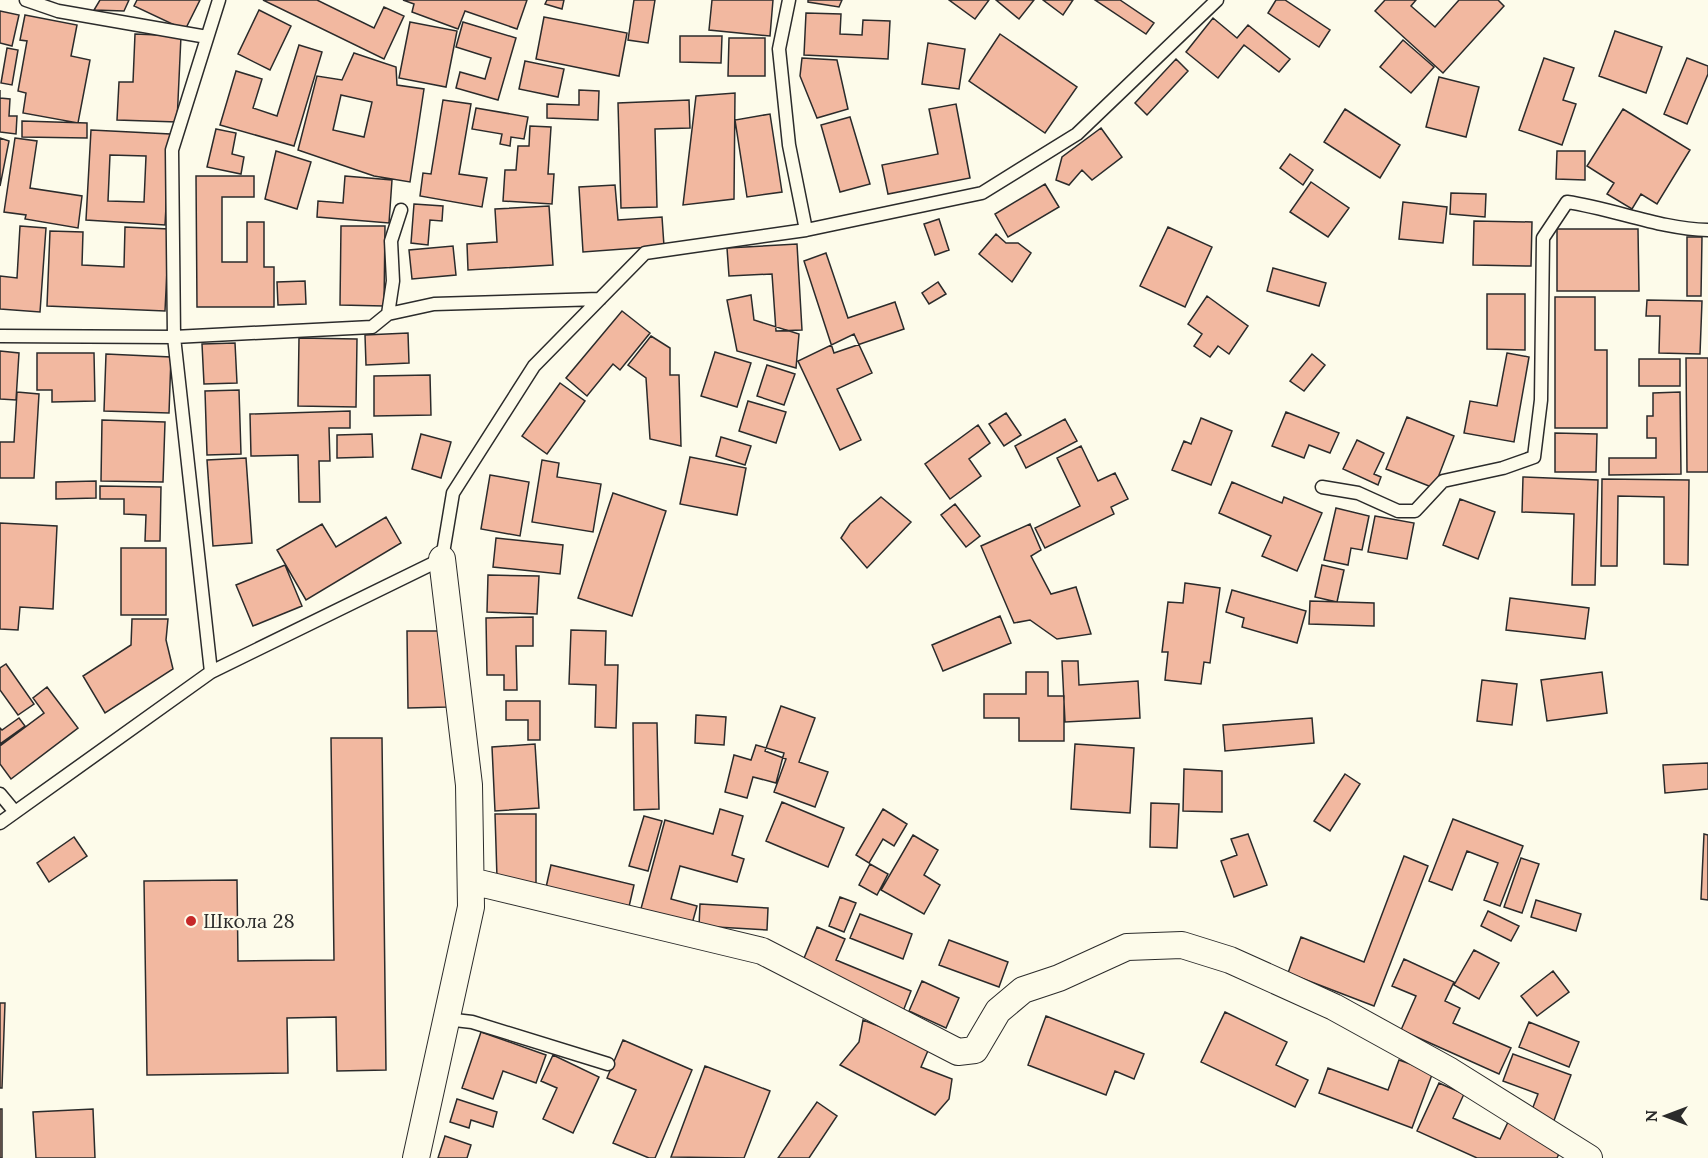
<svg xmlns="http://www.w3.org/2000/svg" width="1708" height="1158" font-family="Lora,serif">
  <rect width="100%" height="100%" fill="#fdfbea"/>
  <!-- building -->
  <path fill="#f2b8a0" stroke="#2b2b2b" stroke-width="1.5" fill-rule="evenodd" d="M100,0H129L124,11L94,10Z
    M137,0H200L185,30L134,6Z
    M263,0H317L374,28L384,7L404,16L384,59Z
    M403,0H527L517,29L465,11L458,29L412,12L414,4Z
    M547,0H564L562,9L545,4Z
    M634,0H655L648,43L628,40Z
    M712,0H773L770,36L709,30Z
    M808,0H842L839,7L808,2Z
    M949,0H989L975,19Z
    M996,0H1034L1019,19Z
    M1043,0H1073L1063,15Z
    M1095,0H1120L1154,23L1146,34Z
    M1276,0H1285L1330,30L1319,47L1268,13Z
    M1385,0H1416L1411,6L1435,27L1459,0H1498L1504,6L1443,73L1375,11Z
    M259,10L291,26L270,70L238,54Z
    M0,11L19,15L12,46L0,43Z
    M806,13L841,14L840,34L862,35L863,20L890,21L888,59L804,55Z
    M25,15L77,25L71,56L90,60L78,123L23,113L26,93L18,91L27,41L20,40Z
    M544,17L627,33L619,76L536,59Z
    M1213,18L1237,38L1248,25L1290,59L1279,72L1244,45L1218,78L1186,52Z
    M410,22L457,31L446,87L399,78Z
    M463,22L516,38L498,100L456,88L460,72L485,79L491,58L456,47Z
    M1615,31L1662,47L1646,93L1599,76Z
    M135,34L181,36L177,122L117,120L119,82H133Z
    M1000,34L1077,87L1045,133L969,81Z
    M680,36H722L721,63L680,62Z
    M729,38H765V76H728Z
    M1403,40L1434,67L1411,93L1380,67Z
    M928,43L965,49L959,89L922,84Z
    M299,45L322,52L294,146L220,125L236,71L262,79L253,108L277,116Z
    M7,48L18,50L12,85L1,83Z
    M354,53L396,67L397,85L424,89L410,182L374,176L298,150L317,76L342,80ZM341,95L372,102L364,137L333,130Z
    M802,58L837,60L848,109L817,118L800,76Z
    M1544,58L1574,68L1563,100L1576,104L1562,145L1519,130Z
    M1687,58L1708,66V74L1687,124L1664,114Z
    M1176,59L1188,71L1147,115L1135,103Z
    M525,61L564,69L558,97L519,89Z
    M1439,77L1479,87L1466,137L1426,127Z
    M0,90V98L10,99L9,116H17L16,134L0,132Z
    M579,90L599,91L598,120L547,118V104L579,105Z
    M735,93L734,199L683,205L696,96Z
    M443,100L471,104L459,174L487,178L482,207L420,196L423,173L431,174Z
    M689,100L690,128L655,129L657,207L621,208L618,103Z
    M956,104L970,178L888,194L882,165L938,154L929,109Z
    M476,108L528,117L524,139L511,137L510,146L500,144L502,134L472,129Z
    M1345,109L1400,145L1380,178L1324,142Z
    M1623,109L1690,150L1657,204L1641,194L1632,209L1607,194L1614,183L1587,166Z
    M770,114L782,192L747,197L735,120Z
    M850,117L870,184L840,192L821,125Z
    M22,121L87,123V138L22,137Z
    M530,126L551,127L548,174H554L552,204L503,201L505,170H516L518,146H529Z
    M1101,128L1122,157L1092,180L1082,170L1069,185L1056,180L1062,157Z
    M216,129L236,133L232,154L244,157L241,174L207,167Z
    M91,130L170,134L165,225L86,220ZM110,155L146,156L144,202L108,201Z
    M0,138L9,141L0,186Z
    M15,138L37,141L30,188L82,196L78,228L25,219L26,215L4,212Z
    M276,151L311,162L297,209L265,199Z
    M1557,151H1585V180L1556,179Z
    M1290,154L1313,170L1303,185L1280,168Z
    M196,176H254V197H222V262H247V222H264V267H274V307H197Z
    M345,176L392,180L389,223L317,217L318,201L343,203Z
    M1311,182L1349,208L1328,237L1290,212Z
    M1045,184L1059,207L1008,237L995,214Z
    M615,185L618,220L662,217L664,246L583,252L579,187Z
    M1451,193L1486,194L1485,217L1450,214Z
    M1403,202L1447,207L1443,243L1399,239Z
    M414,204L443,206L442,221L430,220L428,245L411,243Z
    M549,206L553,265L468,270L467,244L497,242L495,209Z
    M939,219L949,250L935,255L924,224Z
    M1474,221L1532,222L1531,266L1473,265Z
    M20,226L46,228L40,312L0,309V276L17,278Z
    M341,226H385L384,306L340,305Z
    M125,227L169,229L165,311L47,306L50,231L83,232L82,265L124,267Z
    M1168,227L1212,247L1185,307L1140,286Z
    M1557,229H1638L1639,291H1557Z
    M996,234L1006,243H1018L1031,253L1012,282L979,254Z
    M1687,237H1702L1701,296H1687Z
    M797,244L802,330L776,331L772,274L729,276L727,248Z
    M453,246L456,275L412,279L409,250Z
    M826,253L848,318L895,302L904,329L834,353L804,261Z
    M1273,268L1326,283L1319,306L1267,291Z
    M305,281L306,304L278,305L277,282Z
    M938,282L946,294L929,304L922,293Z
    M1487,294H1525V350L1487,349Z
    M751,295L754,320L799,334L796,368L737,351L727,300Z
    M1207,296L1248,326L1229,354L1218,346L1210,357L1194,346L1202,334L1188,324Z
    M1555,297H1595V350H1607V428H1555Z
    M1647,300L1702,301L1700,354L1659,353L1660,316H1646Z
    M622,311L650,333L620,370L613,364L587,396L566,378Z
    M408,333L409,363L366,365L365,335Z
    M854,334L872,373L837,389L861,440L840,450L798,361Z
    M651,336L670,348V375H679L681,446L650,439L646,378L628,365Z
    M299,338L357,339L356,407L298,406Z
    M235,343L237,383L204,384L202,344Z
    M0,351L19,353L16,400L0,399Z
    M715,352L751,363L737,407L701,396Z
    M37,353H94L95,401L52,402V390H37Z
    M1507,353L1529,357L1514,442L1464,433L1470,401L1497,406Z
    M106,354L171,357L169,413L104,411Z
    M1312,354L1325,365L1304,391L1290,381Z
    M1686,358H1708V472H1687Z
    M1639,359H1680V386H1639Z
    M767,365L795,374L784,405L757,396Z
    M430,375L431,415L374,416V376Z
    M560,383L585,401L547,454L522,436Z
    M239,390L241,454L207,455L205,391Z
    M17,392L39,394L34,478H0V442H14Z
    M1680,392L1681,474L1609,475V458H1656V438H1647V416H1653V393Z
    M748,401L786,412L776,443L739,431Z
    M350,411V428H329L330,461H319L320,502H299L298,455L251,456L250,414Z
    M1286,412L1339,433L1330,453L1309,445L1304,458L1272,446Z
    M1006,413L1021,435L1004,446L989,424Z
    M1407,417L1454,436L1434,488L1386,469Z
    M1201,418L1232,431L1211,485L1172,470L1184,441L1191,444Z
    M1065,419L1077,441L1026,468L1015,446Z
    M102,420L165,422L163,482L101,481Z
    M978,425L990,443L969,459L981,476L950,499L925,464Z
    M1555,433L1597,434L1596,472H1555Z
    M372,434L373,457L337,458V435Z
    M421,434L451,442L441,478L412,469Z
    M721,437L751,446L745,465L716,456Z
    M1357,440L1384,453L1374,474L1381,477L1378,485L1343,469Z
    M1081,446L1098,481L1115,473L1128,499L1111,507L1114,514L1045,548L1035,528L1080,506L1057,458Z
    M690,457L746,468L737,515L680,504Z
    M246,458L252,543L213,546L207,460Z
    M542,460L559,463L557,477L601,484L593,532L532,522Z
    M490,475L529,482L520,536L481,529Z
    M1523,477L1598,480L1595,585H1572L1574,514L1522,512Z
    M1602,479L1689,480L1688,565L1664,564V497L1618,496L1617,566H1601Z
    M96,481V498L56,499V482Z
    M1232,482L1282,503L1284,497L1322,513L1297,571L1262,556L1271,536L1219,513Z
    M100,486L161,487L160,541H145L146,515L124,514V499H100Z
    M613,493L666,511L632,616L578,598Z
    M881,497L911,522L867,568L841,538L850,524Z
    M1460,499L1495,512L1478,559L1443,545Z
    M955,504L980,536L966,547L941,515Z
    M1336,508L1369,516L1362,550L1351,548L1348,565L1324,560Z
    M1375,516L1414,523L1407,559L1368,552Z
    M386,517L401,543L306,600L277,550L322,524L336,547Z
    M0,523L57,526L53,609L20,607L18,630L0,629Z
    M1030,524L1041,550L1031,556L1051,594L1076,587L1091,634L1057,639L1030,620L1014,623L981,546Z
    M496,538L563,545L560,574L493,567Z
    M121,548H166V615H121Z
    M285,565L302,606L253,626L236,585Z
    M1322,565L1344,570L1337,602L1315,597Z
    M488,575L539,576L537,614L487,612Z
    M1185,583L1220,588L1210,663L1204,662L1201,684L1165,680L1168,652H1162L1168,602L1183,603Z
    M1232,590L1306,611L1297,643L1242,627L1244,618L1226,612Z
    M1510,598L1589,608L1585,639L1506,630Z
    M1310,601L1374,603V626L1309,624Z
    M1000,616L1011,643L943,671L932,645Z
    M533,617V646H516L517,690H504V675H487L486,618Z
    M132,619H168L166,640L173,669L105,713L83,676L131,645Z
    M571,630L606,631L605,665H618L616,728L595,727L596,685L569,684Z
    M407,631H447L448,707L408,708Z
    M1062,661H1078L1079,685L1138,681L1140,718L1065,722Z
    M6,664L34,704L18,715L0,690V668Z
    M1026,672H1048V696H1064V741H1019V718H984V694H1026Z
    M1602,672L1607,713L1547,721L1541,680Z
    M1482,680L1517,684L1512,725L1477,721Z
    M47,687L78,728L11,779L0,764V746L44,713L33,698Z
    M506,701H540V740H528V720H506Z
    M781,706L815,718L799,762L828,772L815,807L774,792L786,759L765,751Z
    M696,715L726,717L724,745L695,743Z
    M19,718L25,726L0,744V728L2,730Z
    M1312,718L1314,743L1225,751L1223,725Z
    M633,723H657L659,809L634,810Z
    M331,738H382L386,1070L337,1071L336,1017L287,1018L288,1073L147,1075L144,881L237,880L238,961L334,960Z
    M535,744L539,808L495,811L492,747Z
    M1075,744L1134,748L1130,813L1071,809Z
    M756,745L784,753L776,783L753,777L747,798L725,792L734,755L751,760Z
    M1708,763V789L1665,793L1663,765Z
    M1184,769L1222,771V812L1183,811Z
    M1345,774L1360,784L1330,831L1314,821Z
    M782,802L844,828L828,867L766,841Z
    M1151,803L1179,804L1177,848L1150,847Z
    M720,809L743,816L732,855L744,859L737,882L680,866L671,899L697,906L690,931L639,916L665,820L713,834Z
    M883,809L907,824L894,846L883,839L869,863L856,855Z
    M495,814H536V887L497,878Z
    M644,816L662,821L648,871L629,866Z
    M1453,819L1523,846L1500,906L1484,900L1498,863L1467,851L1452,890L1429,881Z
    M1248,834L1267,885L1234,897L1221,861L1237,855L1231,839Z
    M1704,834L1708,835V900L1701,899Z
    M913,835L938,850L924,875L940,885L924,914L881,890Z
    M74,837L87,856L49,882L37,863Z
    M1404,856L1428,866L1374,1006L1288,973L1301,937L1364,962Z
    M1521,858L1539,864L1522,913L1504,907Z
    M870,864L888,874L877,895L859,885Z
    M551,865L634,885L628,911L545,892Z
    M840,897L856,903L844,932L829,926Z
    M1536,900L1581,914L1576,931L1531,917Z
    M700,904L768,908L767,930L699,926Z
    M1488,911L1519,926L1511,941L1481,926Z
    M860,914L912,934L903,959L850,938Z
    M817,927L845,939L836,960L911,991L900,1019L802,963Z
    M949,940L1008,962L999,987L939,965Z
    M1474,950L1499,963L1479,999L1454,985Z
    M1404,959L1454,982L1445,1001L1460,1008L1453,1023L1511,1048L1499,1074L1401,1030L1416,996L1392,986Z
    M1553,971L1569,992L1537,1016L1521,996Z
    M922,981L959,998L946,1028L909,1011Z
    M0,1003H5L2,1088H0Z
    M1225,1012L1287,1042L1276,1065L1308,1080L1295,1107L1201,1062Z
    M1046,1016L1144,1054L1134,1079L1115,1071L1106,1095L1028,1065Z
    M863,1020L930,1046L921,1067L952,1079L949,1099L935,1115L840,1065L859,1042Z
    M1529,1022L1579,1042L1569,1067L1519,1047Z
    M481,1032L546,1055L536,1083L503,1071L493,1099L462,1088Z
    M623,1040L692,1070L655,1158H649L613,1143L636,1090L607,1078Z
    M1513,1054L1571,1075L1553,1123L1530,1115L1538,1094L1503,1081Z
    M553,1055L599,1077L573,1133L543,1119L557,1088L541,1081Z
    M1399,1060L1433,1072L1412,1128L1319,1093L1328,1068L1388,1090Z
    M705,1066L770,1091L744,1158L671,1157Z
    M1439,1083L1464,1094L1453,1118L1500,1139L1509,1120L1563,1145L1557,1158H1477L1417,1131Z
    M457,1099L497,1112L493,1127L471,1120L469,1128L450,1122Z
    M817,1102L837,1116L809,1158H778Z
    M0,1109H2V1158H0Z
    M93,1109L95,1158H36L33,1112Z
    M445,1136L471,1145L467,1158H438Z"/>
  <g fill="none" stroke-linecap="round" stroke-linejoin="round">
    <!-- lane casing -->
    <g stroke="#2b2b2b" stroke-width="15">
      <path id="lane" d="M26,0L58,11L207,37
        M789,0L779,49L789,145L806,230
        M388,314L393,281L391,241L401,210
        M0,336L174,337L372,327L388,314L434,304L600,299
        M1322,487L1358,493L1398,511H1415L1443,481L1503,468L1534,457L1541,400L1543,238L1567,202C1615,209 1660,229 1708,230
        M211,672L174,337L172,150L219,0
        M0,794L15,812
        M0,823L211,672L442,559L453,493L534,366L645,253L806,230L982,193L1077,134L1217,0
        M446,1019L472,1022L608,1064"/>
    </g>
    <!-- street casing -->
    <g stroke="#2b2b2b" stroke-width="28">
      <path id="street" d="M471,881L762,951L958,1052L975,1050L998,1011L1023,990L1059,978L1127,947L1182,945L1230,960L1334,1007L1450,1071L1589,1158
        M416,1158L471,907L469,785L442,559"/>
    </g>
    <!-- lane -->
    <use href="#lane" stroke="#fdfbea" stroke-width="12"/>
    <!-- street -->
    <use href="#street" stroke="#fdfbea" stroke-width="26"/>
  </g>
  <!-- markers -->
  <circle fill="#c62828" stroke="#fdfbea" stroke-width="2" cx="191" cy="921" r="6"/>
  <g text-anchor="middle" stroke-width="4.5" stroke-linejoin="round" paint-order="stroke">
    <!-- poi labels -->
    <g font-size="20" fill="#2b2b2b" stroke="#fdfbea" text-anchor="start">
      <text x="203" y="928">Школа 28</text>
    </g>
  </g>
  <!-- north arrow -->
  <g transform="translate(1666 1116) rotate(270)" stroke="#fdfbea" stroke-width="4.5" paint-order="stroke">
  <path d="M0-4.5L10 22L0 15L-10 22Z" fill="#2b2b2b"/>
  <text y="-9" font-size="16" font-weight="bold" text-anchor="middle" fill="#2b2b2b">N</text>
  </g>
</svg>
